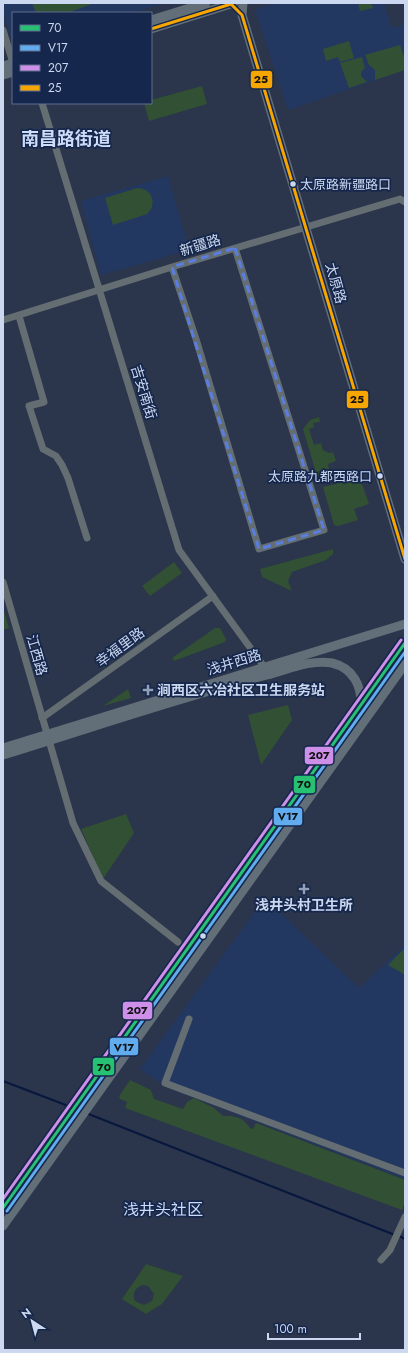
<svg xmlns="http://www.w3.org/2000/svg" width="408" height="1353" font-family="Jost,'Noto Sans SC',sans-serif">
  <rect width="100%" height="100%" fill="#2b354b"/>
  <!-- built -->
  <path fill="#233861" d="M3,3H166L132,13H13V45L3,13Z
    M275,3H384L392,28L405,24V70L288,110L255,9Z
    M168,176L189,250L101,275L81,201Z
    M265,898L359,988L405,945V1179L166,1087L140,1069Z"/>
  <!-- green -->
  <path fill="#315034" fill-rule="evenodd" d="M32,3H95L67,13H36Z
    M358,3H371L373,8L360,11Z
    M349,41L354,58L340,62L338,57L326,61L323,49Z
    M400,45L405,60V70L375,80V70L369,65L365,55Z
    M362,57L365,68L361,72V76L367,82L349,88L340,63Z
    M202,86L207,104L149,121L144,103H151V100Z
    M137,188C152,188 158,204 147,214L113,225L105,198Z
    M319,417L320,422L313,423L314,427L309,429L314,445L321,443L323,450L329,453L333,452L336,461L328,464L330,473L339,471L341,476L325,480L316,473L303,429L310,420Z
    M360,478L369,504L354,509L358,520L338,526L334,525L323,487Z
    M333,549V554L326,560L292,572L288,581L292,591L262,577L260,569Z
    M174,562L182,573L150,596L142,586Z
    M3,608L9,628L3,630Z
    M215,628H220L226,639L225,642L174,661L172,658Z
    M128,689L131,698L103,706Z
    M288,705L292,720L261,765L248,715Z
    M126,814L134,833L103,879L81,829Z
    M405,948V975L388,965Z
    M130,1080L151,1090L154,1099L183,1109L187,1102L194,1098L214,1108L223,1116C231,1116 240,1116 246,1123C249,1126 249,1128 253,1129L256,1123L405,1180V1201L402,1210L125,1108L127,1102L120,1099L119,1096Z
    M146,1264L183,1276L162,1304L146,1314L122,1299ZM142,1285L148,1286L154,1294L152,1301L144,1305L135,1301C132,1294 135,1288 142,1285Z"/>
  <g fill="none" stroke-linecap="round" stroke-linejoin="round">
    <!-- stream -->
    <path stroke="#08173d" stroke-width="2" d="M3,1081L71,1107
      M86,1113L395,1235
      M399,1236L405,1239"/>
    <!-- minor -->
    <path stroke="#646e72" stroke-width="7" d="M3,30L13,63
      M42,103L179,550L265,668
      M172,267L196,339L259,549L324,530L235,248
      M19,316L44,402L29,406L43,449L56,456L62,465L68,478L87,538
      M3,320L172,267L400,199L405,202
      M3,582L73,823L101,881L178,942
      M42,718L213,596
      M189,1019L165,1083L405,1173
      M381,1260L390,1250L405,1217"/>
    <!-- major -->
    <path stroke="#626f78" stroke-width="9" d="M243,3L242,15L405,559
      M151,20L206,3
      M151,29L234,3
      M3,66L13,63
      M3,75L13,72
      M3,748L405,624
      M3,755C91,728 178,698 267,675C287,670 311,659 332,663C353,668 362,686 361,706
      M3,1208L405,643
      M3,1226L405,664"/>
    <!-- bus-1 casing -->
    <g stroke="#15274c" stroke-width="6">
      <path id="bus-1" d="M3,1208L405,643"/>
    </g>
    <!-- bus-2 casing -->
    <g stroke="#15274c" stroke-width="6">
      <path id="bus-2" d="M7,1211L405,652"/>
    </g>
    <!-- bus-3 casing -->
    <g stroke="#15274c" stroke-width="6">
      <path id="bus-3" d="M3,1199L401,640"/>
    </g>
    <!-- bus-4 casing -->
    <g stroke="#15274c" stroke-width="6">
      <path id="bus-4" d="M151,29L231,4L242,15L405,559"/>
    </g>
    <!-- bus-1 -->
    <use href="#bus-1" stroke="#26c172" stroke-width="3"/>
    <!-- bus-2 -->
    <use href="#bus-2" stroke="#60acee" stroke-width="3"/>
    <!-- bus-3 -->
    <use href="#bus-3" stroke="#ce8fe9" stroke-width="3"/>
    <!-- bus-4 -->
    <use href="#bus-4" stroke="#f7a600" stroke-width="3"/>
  </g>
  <!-- marked area -->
  <path fill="none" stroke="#5a7ee0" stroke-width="3" stroke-dasharray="8 5" stroke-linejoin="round" d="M235,248L324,530L259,549L172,267Z"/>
  <!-- markers -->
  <g fill="#cbd8f0" stroke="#15274c" stroke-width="1.5">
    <circle cx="293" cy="184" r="3.5"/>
    <circle cx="380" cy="476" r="3.5"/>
    <circle cx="203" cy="936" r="3.5"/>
  </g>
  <g fill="#939fb6" stroke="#15274c" stroke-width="1.5">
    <path d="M146 684h4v4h4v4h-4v4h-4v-4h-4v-4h4z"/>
    <path d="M302 883h4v4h4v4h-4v4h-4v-4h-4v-4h4z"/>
  </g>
  <g text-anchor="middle" stroke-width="3.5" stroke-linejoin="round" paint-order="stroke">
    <!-- bus labels -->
    <g font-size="13" fill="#cbd8f0" stroke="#15274c" text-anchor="start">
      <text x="300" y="189">太原路新疆路口</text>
      <text x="372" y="481" text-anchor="end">太原路九都西路口</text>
    </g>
    <!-- street labels -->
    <g font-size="14" fill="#cbd8f0" stroke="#15274c">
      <text transform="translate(200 245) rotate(-17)" y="5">新疆路</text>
      <text transform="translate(336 283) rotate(74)" y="5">太原路</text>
      <text transform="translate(144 392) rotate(73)" y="5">吉安南街</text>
      <text transform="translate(120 647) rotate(-36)" y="5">幸福里路</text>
      <text transform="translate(37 655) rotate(74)" y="5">江西路</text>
      <text transform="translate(234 662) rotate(-17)" y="5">浅井西路</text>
    </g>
    <!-- poi labels -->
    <g font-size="14" font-weight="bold" fill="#cbd8f0" stroke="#15274c" text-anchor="start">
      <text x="157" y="695">涧西区六冶社区卫生服务站</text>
      <text x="304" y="910" text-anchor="middle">浅井头村卫生所</text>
    </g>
    <!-- quarter labels -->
    <g font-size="16" fill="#ccdcf9" stroke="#15274c">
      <text x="163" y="1215">浅井头社区</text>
    </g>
    <!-- district labels -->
    <g font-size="18" font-weight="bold" fill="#ccdcf9" stroke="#15274c">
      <text x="66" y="145">南昌路街道</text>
    </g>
  </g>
  <g stroke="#15274c" stroke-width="1.5">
    <rect x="250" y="70" width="23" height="19" rx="4" fill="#f7a600"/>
    <rect x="346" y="390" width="23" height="19" rx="4" fill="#f7a600"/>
    <rect x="304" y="746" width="30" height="19" rx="4" fill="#ce8fe9"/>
    <rect x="293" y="775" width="23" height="19" rx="4" fill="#26c172"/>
    <rect x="273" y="807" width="30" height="19" rx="4" fill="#60acee"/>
    <rect x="122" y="1001" width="31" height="19" rx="4" fill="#ce8fe9"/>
    <rect x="109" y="1037" width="30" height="19" rx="4" fill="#60acee"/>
    <rect x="92" y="1057" width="23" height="19" rx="4" fill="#26c172"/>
  </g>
  <g font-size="11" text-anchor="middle" font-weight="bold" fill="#111">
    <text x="261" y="83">25</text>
    <text x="357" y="403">25</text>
    <text x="319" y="759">207</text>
    <text x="304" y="788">70</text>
    <text x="288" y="820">V17</text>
    <text x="137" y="1014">207</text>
    <text x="124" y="1051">V17</text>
    <text x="104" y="1071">70</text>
  </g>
  <!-- border -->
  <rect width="408" height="1353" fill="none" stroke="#cbd8f0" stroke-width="8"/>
  <!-- legend -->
  <rect x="12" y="12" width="140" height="92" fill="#15274c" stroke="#5e6e8e"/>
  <rect x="20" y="25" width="20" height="6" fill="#26c172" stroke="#5e6e8e"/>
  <text x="48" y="32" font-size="12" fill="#cbd8f0">70</text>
  <rect x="20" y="45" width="20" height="6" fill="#60acee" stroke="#5e6e8e"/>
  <text x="48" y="52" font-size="12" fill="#cbd8f0">V17</text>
  <rect x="20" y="65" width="20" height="6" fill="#ce8fe9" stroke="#5e6e8e"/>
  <text x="48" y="72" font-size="12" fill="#cbd8f0">207</text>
  <rect x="20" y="85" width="20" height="6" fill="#f7a600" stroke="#5e6e8e"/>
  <text x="48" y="92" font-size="12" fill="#cbd8f0">25</text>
  <!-- north arrow -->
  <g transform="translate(32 1321) rotate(324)" stroke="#15274c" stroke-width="3" paint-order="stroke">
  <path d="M0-3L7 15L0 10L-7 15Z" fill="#cbd8f0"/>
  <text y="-6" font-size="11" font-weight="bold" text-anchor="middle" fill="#cbd8f0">N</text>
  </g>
  <!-- scale -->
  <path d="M268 1333v6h92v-6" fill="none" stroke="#cbd8f0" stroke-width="2"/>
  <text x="274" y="1333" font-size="12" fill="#cbd8f0" stroke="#15274c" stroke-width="3" paint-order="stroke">100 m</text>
</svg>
